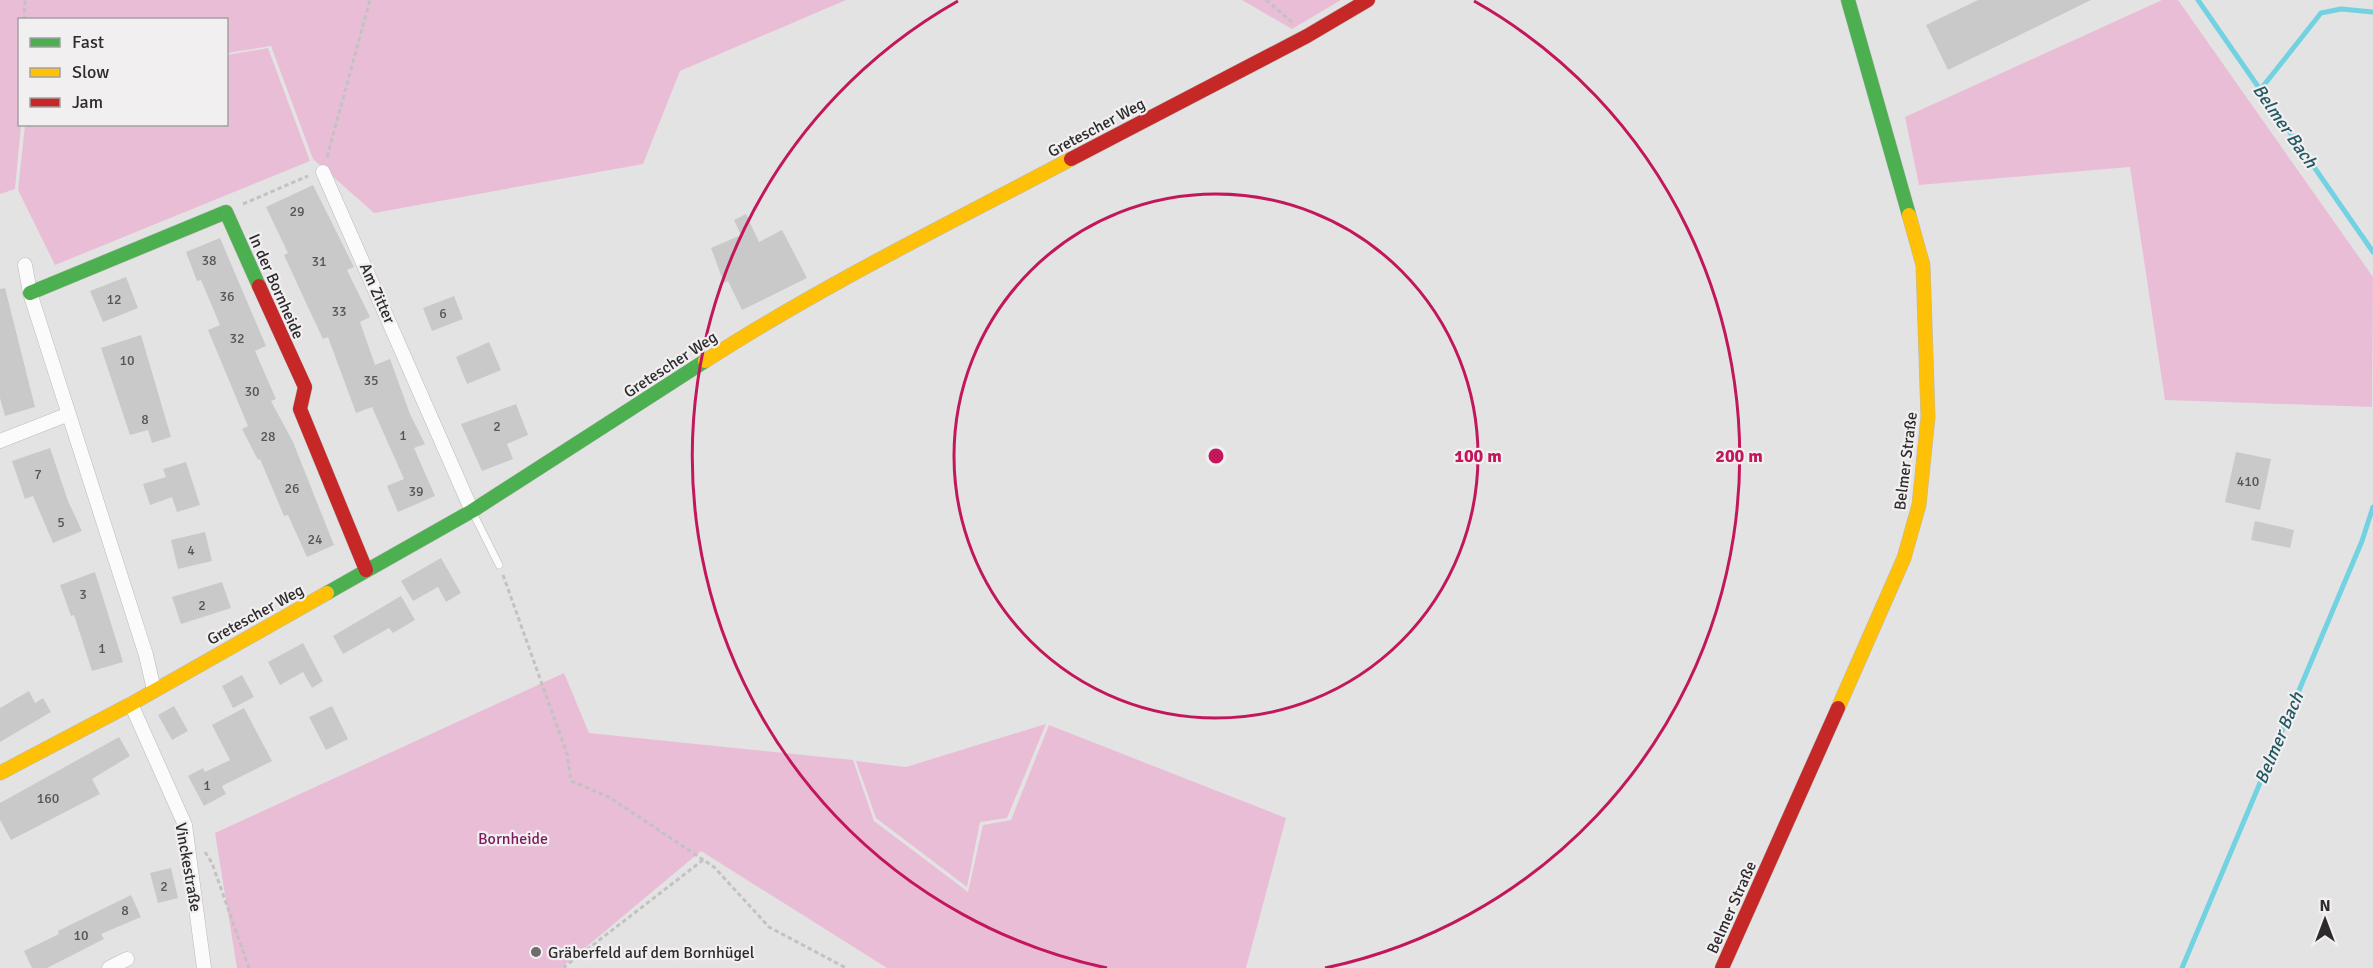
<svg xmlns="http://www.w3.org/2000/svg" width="2373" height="968" font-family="Signika,sans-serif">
  <rect width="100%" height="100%" fill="#e4e3e3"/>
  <!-- green -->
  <path fill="#eabdd6" d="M0,0H846L680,71L643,164L374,213L313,159L271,46L227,53L226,20H20L21,125L15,189L0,194Z
    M1242,0H1341L1292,29Z
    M2162,0H2178L2373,277L2372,407L2165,400L2130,167L1919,185L1905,117Z
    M268,48L310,161L55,265L18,190L25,125L226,124L227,55Z
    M564,673L589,733L853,760L874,821L968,892L983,825L1011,820L1049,725L1286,818L1246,968H887L701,851L561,968H237L215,833Z
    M1046,724L1007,818L980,822L967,887L876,818L856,761L906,767Z"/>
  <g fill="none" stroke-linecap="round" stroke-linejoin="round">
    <!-- stream -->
    <path stroke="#73d2e2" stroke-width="5" d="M2198,0L2373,252
      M2260,90L2321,13L2341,9L2373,12
      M2182,968L2362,541L2373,507"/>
  </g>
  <!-- building -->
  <path fill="#cac9c9" d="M1978,0H2091L1948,70L1926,25Z
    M313,185L354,267L347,270L370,317L360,322L375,365L390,359L410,414L425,444L414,448L435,496L398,512L387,486L404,479L372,407L356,413L328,337L323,339L307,305L284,255L288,253L266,207Z
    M746,214L759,242L782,230L807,278L742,310L728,281L724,283L711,248L741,235L734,220Z
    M220,238L266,346L255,351L276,399L271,401L293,442L334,545L307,557L288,515L284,516L260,459L258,460L242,429L248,426L208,330L220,325L201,280L197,281L186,252Z
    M126,277L138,308L103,322L90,291Z
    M5,288L35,407L5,416L0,398V289Z
    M454,296L463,319L432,331L423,308Z
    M141,335L171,437L152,443L148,430L130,435L101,348Z
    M489,342L501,370L467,384L456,357Z
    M516,404L528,435L507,444L513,459L482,471L461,424Z
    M50,448L68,501L82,531L53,543L33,496L25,499L12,461Z
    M2236,452L2271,459L2260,510L2225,502Z
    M186,462L200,505L177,512L172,497L150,505L143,484L166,477L163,469Z
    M2255,521L2294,530L2290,548L2251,540Z
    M205,532L212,561L178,569L171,540Z
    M441,558L461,593L446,602L438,587L413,601L401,581Z
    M95,572L123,662L92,671L74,615L71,616L60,585Z
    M222,582L231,608L181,624L172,597Z
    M401,596L415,620L393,633L389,628L343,654L333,636Z
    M303,643L323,681L312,688L303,672L280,685L268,662Z
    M242,675L254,697L233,708L222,686Z
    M29,691L35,703L43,698L51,712L0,742V708Z
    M174,706L188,731L172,740L158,715Z
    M332,706L348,739L326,750L309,717Z
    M244,708L272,761L222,786L226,794L204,806L188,776L203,768L205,772L230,760L212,725Z
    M119,737L130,756L92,779L100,794L11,840L0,820V803Z
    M171,868L178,898L158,903L150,873Z
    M131,895L141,917L101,934L104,939L47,968H32L24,951L59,934L58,931Z"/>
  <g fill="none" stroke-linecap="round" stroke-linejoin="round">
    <!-- lane casing -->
    <g stroke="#bab9ba" stroke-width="8">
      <path id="lane" d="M473,513L499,565"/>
    </g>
    <!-- street casing -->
    <g stroke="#bab9ba" stroke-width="15">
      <path id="street" d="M323,172L472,511
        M25,265L30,293L146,655L154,690
        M0,441L69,414
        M131,704L185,825L204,968
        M109,968L127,959"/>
    </g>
    <!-- fast casing -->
    <g stroke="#bab9ba" stroke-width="15">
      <path id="fast" d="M1848,0L1909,215
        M30,293L226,212L259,286
        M327,593L472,511L705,361"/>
    </g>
    <!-- slow casing -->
    <g stroke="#bab9ba" stroke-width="15">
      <path id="slow" d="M705,361C823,285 948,224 1071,159
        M1838,708L1904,558L1919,505L1928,417L1923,265L1909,215
        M0,773L131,704L327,593"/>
    </g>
    <!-- jam casing -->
    <g stroke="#bab9ba" stroke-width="15">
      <path id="jam" d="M1071,159L1307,36L1368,0
        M259,286L305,387L300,409L366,570
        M1722,968L1838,708"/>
    </g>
    <!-- path -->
    <path stroke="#c3c2c2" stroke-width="3" stroke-dasharray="4.5 3" stroke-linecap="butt" d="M1266,0L1292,22
      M24,20L25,0
      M327,157L370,0
      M243,204L308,176
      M503,575L567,754L571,781L609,797L714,867L769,927L846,968
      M205,852L212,863L249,968
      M563,968L703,860"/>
    <!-- lane -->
    <use href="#lane" stroke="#fbfbfb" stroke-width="7"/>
    <!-- street -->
    <use href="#street" stroke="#fbfbfb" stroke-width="14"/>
    <!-- fast -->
    <use href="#fast" stroke="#4caf50" stroke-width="14"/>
    <!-- slow -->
    <use href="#slow" stroke="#ffc107" stroke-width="14"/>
    <!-- jam -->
    <use href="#jam" stroke="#c62828" stroke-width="14"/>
  </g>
  <!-- distance rings -->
  <g fill="none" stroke="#c2185b" stroke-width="3">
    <circle cx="1216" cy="456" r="262"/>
    <path d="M1107 968A523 523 0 0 1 958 1M1474 1A523 523 0 0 1 1325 968"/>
  </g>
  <!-- markers -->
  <circle fill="#6d6b6c" stroke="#f2eff1" stroke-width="2" cx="536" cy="952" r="6"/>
  <g text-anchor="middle" stroke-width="4.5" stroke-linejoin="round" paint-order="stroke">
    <!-- number labels -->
    <g font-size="14" fill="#565455">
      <text x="297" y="216">29</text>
      <text x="209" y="265">38</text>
      <text x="319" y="266">31</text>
      <text x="227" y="301">36</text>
      <text x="114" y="304">12</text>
      <text x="339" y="316">33</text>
      <text x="443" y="318">6</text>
      <text x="237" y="343">32</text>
      <text x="127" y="365">10</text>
      <text x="371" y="385">35</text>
      <text x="252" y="396">30</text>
      <text x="145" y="424">8</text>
      <text x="497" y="431">2</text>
      <text x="403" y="440">1</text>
      <text x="268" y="441">28</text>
      <text x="38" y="479">7</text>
      <text x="2248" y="486">410</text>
      <text x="292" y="493">26</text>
      <text x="416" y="496">39</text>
      <text x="61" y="527">5</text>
      <text x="315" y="544">24</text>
      <text x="191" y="555">4</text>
      <text x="83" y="599">3</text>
      <text x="202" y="610">2</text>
      <text x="102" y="653">1</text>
      <text x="207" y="790">1</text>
      <text x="48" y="803">160</text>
      <text x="164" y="891">2</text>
      <text x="125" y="915">8</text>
      <text x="81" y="940">10</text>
    </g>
    <!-- street labels -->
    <g font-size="16" fill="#2d2b2c" stroke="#f2eff1">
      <text transform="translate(1096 127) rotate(-28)" y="6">Gretescher Weg</text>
      <text transform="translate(277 286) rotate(66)" y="6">In der Bornheide</text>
      <text transform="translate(378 293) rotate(66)" y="6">Am Zitter</text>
      <text transform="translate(670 364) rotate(-33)" y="6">Gretescher Weg</text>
      <text transform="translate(1905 461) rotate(-83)" y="6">Belmer Straße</text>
      <text transform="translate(255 614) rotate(-29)" y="6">Gretescher Weg</text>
      <text transform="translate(189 867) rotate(80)" y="6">Vinckestraße</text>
      <text transform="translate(1731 907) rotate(-66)" y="6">Belmer Straße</text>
    </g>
    <!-- park labels -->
    <g font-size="16" fill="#7c1a5c" stroke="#f2eff1">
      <text x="513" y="844">Bornheide</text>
    </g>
    <!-- poi labels -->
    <g font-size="16" fill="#2d2b2c" stroke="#f2eff1" text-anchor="start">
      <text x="548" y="958">Gräberfeld auf dem Bornhügel</text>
    </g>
    <!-- water labels -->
    <g font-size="18" font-style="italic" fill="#215862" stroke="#f2eff1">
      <text transform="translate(2285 126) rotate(55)" y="6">Belmer Bach</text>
      <text transform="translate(2279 738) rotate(-67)" y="6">Belmer Bach</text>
    </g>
  </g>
  <circle cx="1216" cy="456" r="9" fill="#c2185b" stroke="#f2eff1" stroke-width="3"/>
  <g font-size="18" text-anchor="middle" font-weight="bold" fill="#c2185b" stroke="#f2eff1" stroke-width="4.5" stroke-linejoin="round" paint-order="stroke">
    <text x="1478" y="462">100 m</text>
    <text x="1739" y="462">200 m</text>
  </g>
  <!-- legend -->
  <rect x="18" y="18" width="210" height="108" fill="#f2eff1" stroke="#a3a1a2" stroke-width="1.5"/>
  <rect x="30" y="38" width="30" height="9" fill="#4caf50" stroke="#a3a1a2" stroke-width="1.5"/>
  <text x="72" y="48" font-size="18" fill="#2d2b2c">Fast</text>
  <rect x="30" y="68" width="30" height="9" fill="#ffc107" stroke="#a3a1a2" stroke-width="1.5"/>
  <text x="72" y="78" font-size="18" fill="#2d2b2c">Slow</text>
  <rect x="30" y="98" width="30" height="9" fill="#c62828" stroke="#a3a1a2" stroke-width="1.5"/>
  <text x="72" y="108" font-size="18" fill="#2d2b2c">Jam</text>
  <!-- north arrow -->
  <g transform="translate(2325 920)" stroke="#f2eff1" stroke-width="4.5" paint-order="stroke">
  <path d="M0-4.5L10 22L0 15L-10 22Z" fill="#2d2b2c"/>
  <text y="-9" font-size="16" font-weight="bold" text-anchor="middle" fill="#2d2b2c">N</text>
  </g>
</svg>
